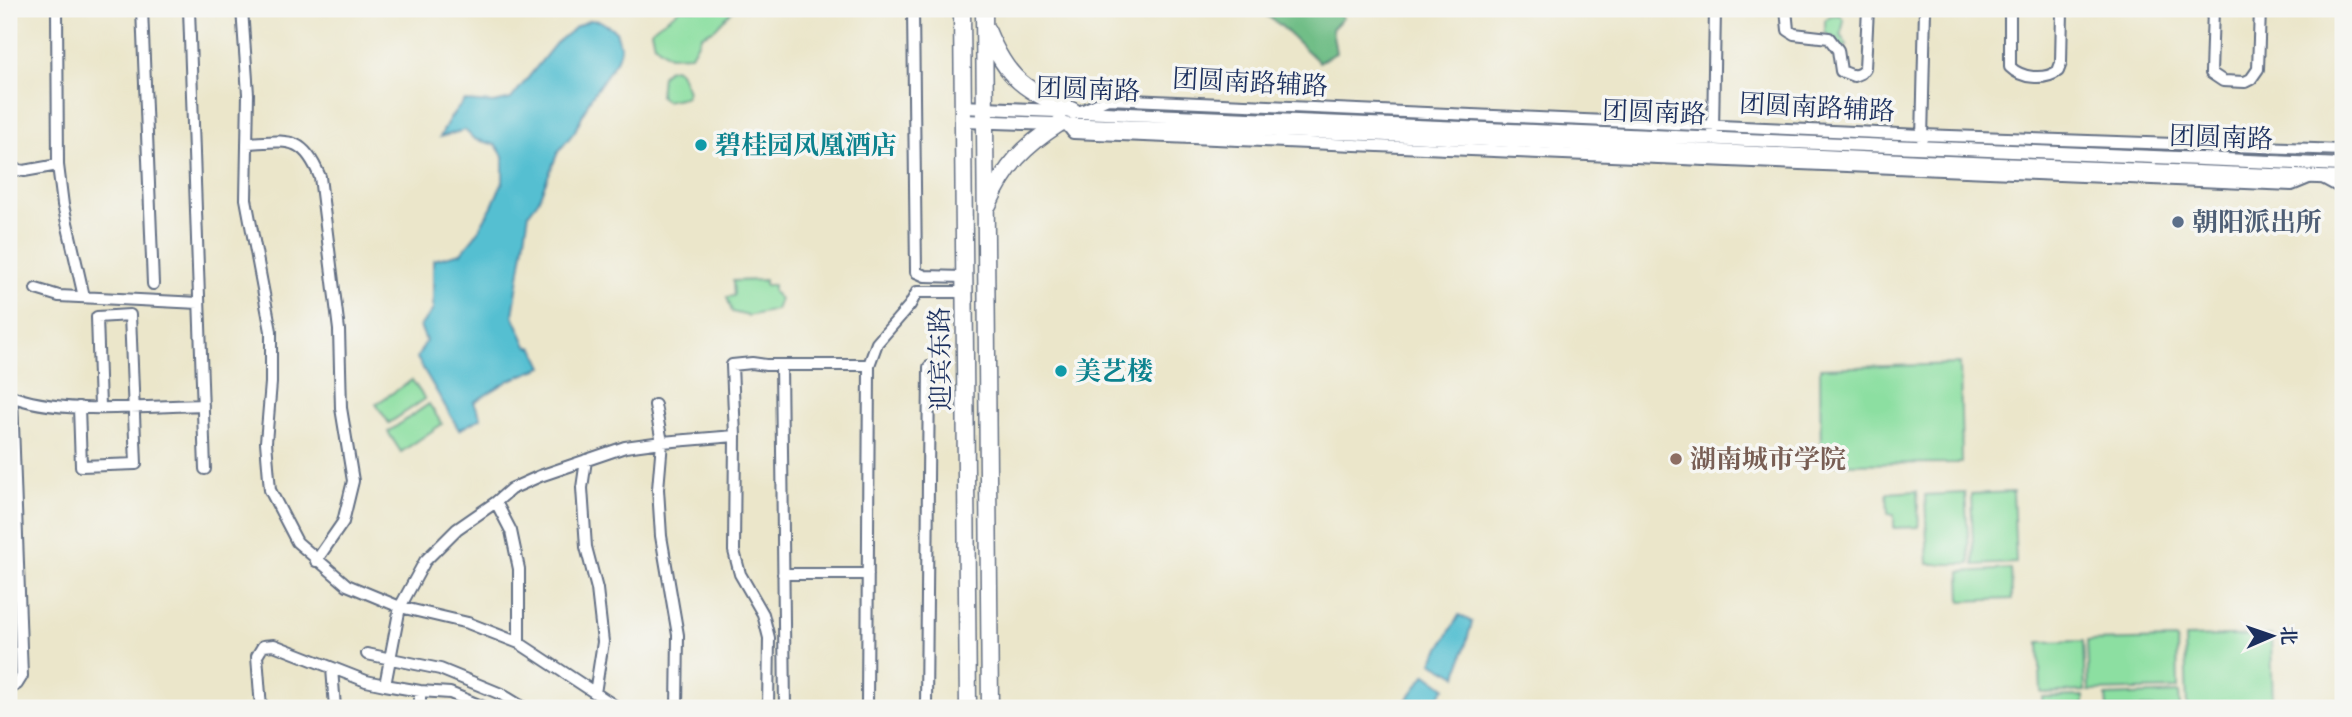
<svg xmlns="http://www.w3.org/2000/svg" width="2352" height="717" font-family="'IM FELL DW Pica','Noto Serif SC',serif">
  <rect width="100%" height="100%" fill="#f6f6f2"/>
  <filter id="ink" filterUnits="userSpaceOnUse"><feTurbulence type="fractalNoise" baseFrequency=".0143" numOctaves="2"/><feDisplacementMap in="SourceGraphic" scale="14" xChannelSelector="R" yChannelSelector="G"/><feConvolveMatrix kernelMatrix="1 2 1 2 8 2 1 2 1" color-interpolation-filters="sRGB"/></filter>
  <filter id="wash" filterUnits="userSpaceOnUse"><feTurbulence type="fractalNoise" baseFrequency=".00686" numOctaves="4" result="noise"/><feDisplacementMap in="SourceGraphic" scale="28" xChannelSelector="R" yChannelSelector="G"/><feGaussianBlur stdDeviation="1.57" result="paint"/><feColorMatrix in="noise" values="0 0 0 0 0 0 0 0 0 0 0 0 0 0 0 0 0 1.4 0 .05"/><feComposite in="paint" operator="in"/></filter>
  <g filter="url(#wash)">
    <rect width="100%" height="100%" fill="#ebe6ca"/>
    <!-- green -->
    <path fill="#8cdfa1" stroke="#548780" stroke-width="2" d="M679,9H734L715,29L702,35L691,55L669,56L654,44L651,31C659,21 671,19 679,9Z
      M1840,15L1844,20L1841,35L1847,46L1839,48L1837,39L1825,33V20L1830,16Z
      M674,68L680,72L688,91L685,97L665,101L660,96L662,76L667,70Z
      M765,280V285H773V292L780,299L776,310L748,316L732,312L727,297L734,296L733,281Z
      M1960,364L1962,463L1821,464L1820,368Z
      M412,380L425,399L389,423L376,404Z
      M429,404L442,424L401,452L388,432Z
      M1917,491L1919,527L1894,528V515L1888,514L1887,493Z
      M2013,492L2016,563L1974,565L1971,494Z
      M1965,493L1970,564H1928L1925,495Z
      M2011,569L2012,599L1961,601L1960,572Z
      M2271,635L2273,708H2187L2185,637Z
      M2177,639L2178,689L2089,691L2087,641Z
      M2083,641L2085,691L2041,693L2039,642Z
      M2179,693L2180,708H2107L2106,696Z
      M2084,696V706L2043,708L2042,697Z"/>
    <!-- forest -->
    <path fill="#71be87" stroke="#467672" stroke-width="2" d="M1257,9H1338L1343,18L1332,29L1336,53L1319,62L1280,25Z"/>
    <!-- water -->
    <path fill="#55bfd1" stroke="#387798" stroke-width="2" d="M590,20L600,21L616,31L621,49L616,61L590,99L575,131L558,152L538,201L529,213L513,315L527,346L534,348L543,367L510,380L474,402L481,418L459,430L417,358L426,341L420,326L433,310V260L461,253L475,236L492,206L503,181V156L496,145L474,139L465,130L440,137L448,121L464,101L494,103L511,99L556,43L577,26Z
      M1459,615L1472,622L1457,676L1432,662Z
      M1426,674L1445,688L1429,708H1400Z"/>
  </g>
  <g filter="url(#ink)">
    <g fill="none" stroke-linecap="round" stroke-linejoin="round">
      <!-- minor casing -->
      <g stroke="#646f84" stroke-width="14">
        <path id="minor" d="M57,9L58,165
          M142,9L153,284
          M189,9L205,469
          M242,9L248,94L246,199L271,331V383L266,442L270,490L297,542L347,585L400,607L468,623L519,643L618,708
          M913,9L916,272L925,276L963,277
          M1786,9L1788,30L1794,34L1829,38L1838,50L1841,71L1854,76L1861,73L1865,68L1868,9
          M2010,9V67C2021,78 2044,81 2058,71L2061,63L2062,9
          M2213,9L2211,73L2223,81L2245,82L2251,79L2258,69L2260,9
          M1081,111L1108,99L1922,135L2343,150
          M1066,124L1073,133L2292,185L2309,178
          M1713,131L1715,9
          M1922,139L1925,9
          M247,143C288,141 303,135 320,177L339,330L341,408L353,481L343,522L316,561
          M9,168L24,171L58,165L63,205L84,297
          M2321,177L2343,189
          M36,289L59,296L199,303
          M781,365L785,708
          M9,395C57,416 149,406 203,405
          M655,405L662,442L658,489L661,536L678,635L677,708
          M79,407L81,466L136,464L130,315L97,317L100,407
          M586,460L582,488L586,547L597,589L603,642L595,693
          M783,574H868
          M519,643V569L511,531L496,502L511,489L540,476L625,447L662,442L735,436
          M367,654L440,669L501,694L524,708
          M332,668L335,708
          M9,689L17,684L22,676L12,396
          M420,691V708
          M261,708L257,656L263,646L274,645L366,681L385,685
          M486,708L450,693L420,691L385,685L400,607L425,561L457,529L496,502
          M768,708L769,638L763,614L740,574L734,551L735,436L732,365L752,363L766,365H869L877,343L910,305L917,292H963
          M867,708L869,365
          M926,708L929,367"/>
      </g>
      <!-- major casing -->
      <g stroke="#646f84" stroke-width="16">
        <path id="major" d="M963,107L2343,165
          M963,121L1367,134L1922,161L2343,178"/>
      </g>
      <!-- highway casing -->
      <g stroke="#646f84" stroke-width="19">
        <path id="highway" d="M962,9L968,708
          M984,9L990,708
          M987,30C1008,81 1024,89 1073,111
          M988,205C1006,165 1023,147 1060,123"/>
      </g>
      <!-- minor -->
      <use href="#minor" stroke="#fff" stroke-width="10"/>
      <!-- major -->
      <use href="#major" stroke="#fff" stroke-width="12"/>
      <!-- highway -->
      <use href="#highway" stroke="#fff" stroke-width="16"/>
    </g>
  </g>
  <!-- markers -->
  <g fill="#0f9aa8" stroke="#f6f6f2" stroke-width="2.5">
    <circle cx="701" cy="145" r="7"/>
    <circle cx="1061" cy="371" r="7"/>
  </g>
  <circle fill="#5c6f8a" stroke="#f6f6f2" stroke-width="2.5" cx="2178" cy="222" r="7"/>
  <circle fill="#8d6e63" stroke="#f6f6f2" stroke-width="2.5" cx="1676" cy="459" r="7"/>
  <g text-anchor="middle" stroke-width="7" stroke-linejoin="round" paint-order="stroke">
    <!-- street labels -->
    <g font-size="26" fill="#1b2f5e" stroke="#f6f6f2">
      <text transform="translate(1250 82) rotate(3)" y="9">团圆南路辅路</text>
      <text transform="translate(1088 89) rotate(2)" y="9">团圆南路</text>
      <text transform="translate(1817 107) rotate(3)" y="9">团圆南路辅路</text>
      <text transform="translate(1654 112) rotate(2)" y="9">团圆南路</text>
      <text transform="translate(2221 137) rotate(2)" y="9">团圆南路</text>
      <text transform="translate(940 359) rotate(-91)" y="9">迎宾东路</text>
    </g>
    <!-- culture labels -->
    <g font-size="26" font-weight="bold" fill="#0d838f" stroke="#f6f6f2" text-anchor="start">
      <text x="715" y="154">碧桂园凤凰酒店</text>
      <text x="1075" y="380">美艺楼</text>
    </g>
    <!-- service labels -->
    <g font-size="26" font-weight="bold" fill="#4e5e75" stroke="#f6f6f2" text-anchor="start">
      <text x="2192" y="231">朝阳派出所</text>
    </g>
    <!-- education labels -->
    <g font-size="26" font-weight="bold" fill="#785e54" stroke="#f6f6f2" text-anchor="start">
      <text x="1690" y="468">湖南城市学院</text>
    </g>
  </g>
  <!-- margin -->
  <rect width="2352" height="717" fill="none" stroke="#f6f6f2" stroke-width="35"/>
  <!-- north arrow -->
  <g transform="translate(2272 636) rotate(88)" stroke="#f6f6f2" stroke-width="5" paint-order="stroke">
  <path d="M0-5L12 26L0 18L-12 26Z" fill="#1b2f5e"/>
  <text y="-10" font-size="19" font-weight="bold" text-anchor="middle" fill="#1b2f5e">北</text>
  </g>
</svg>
